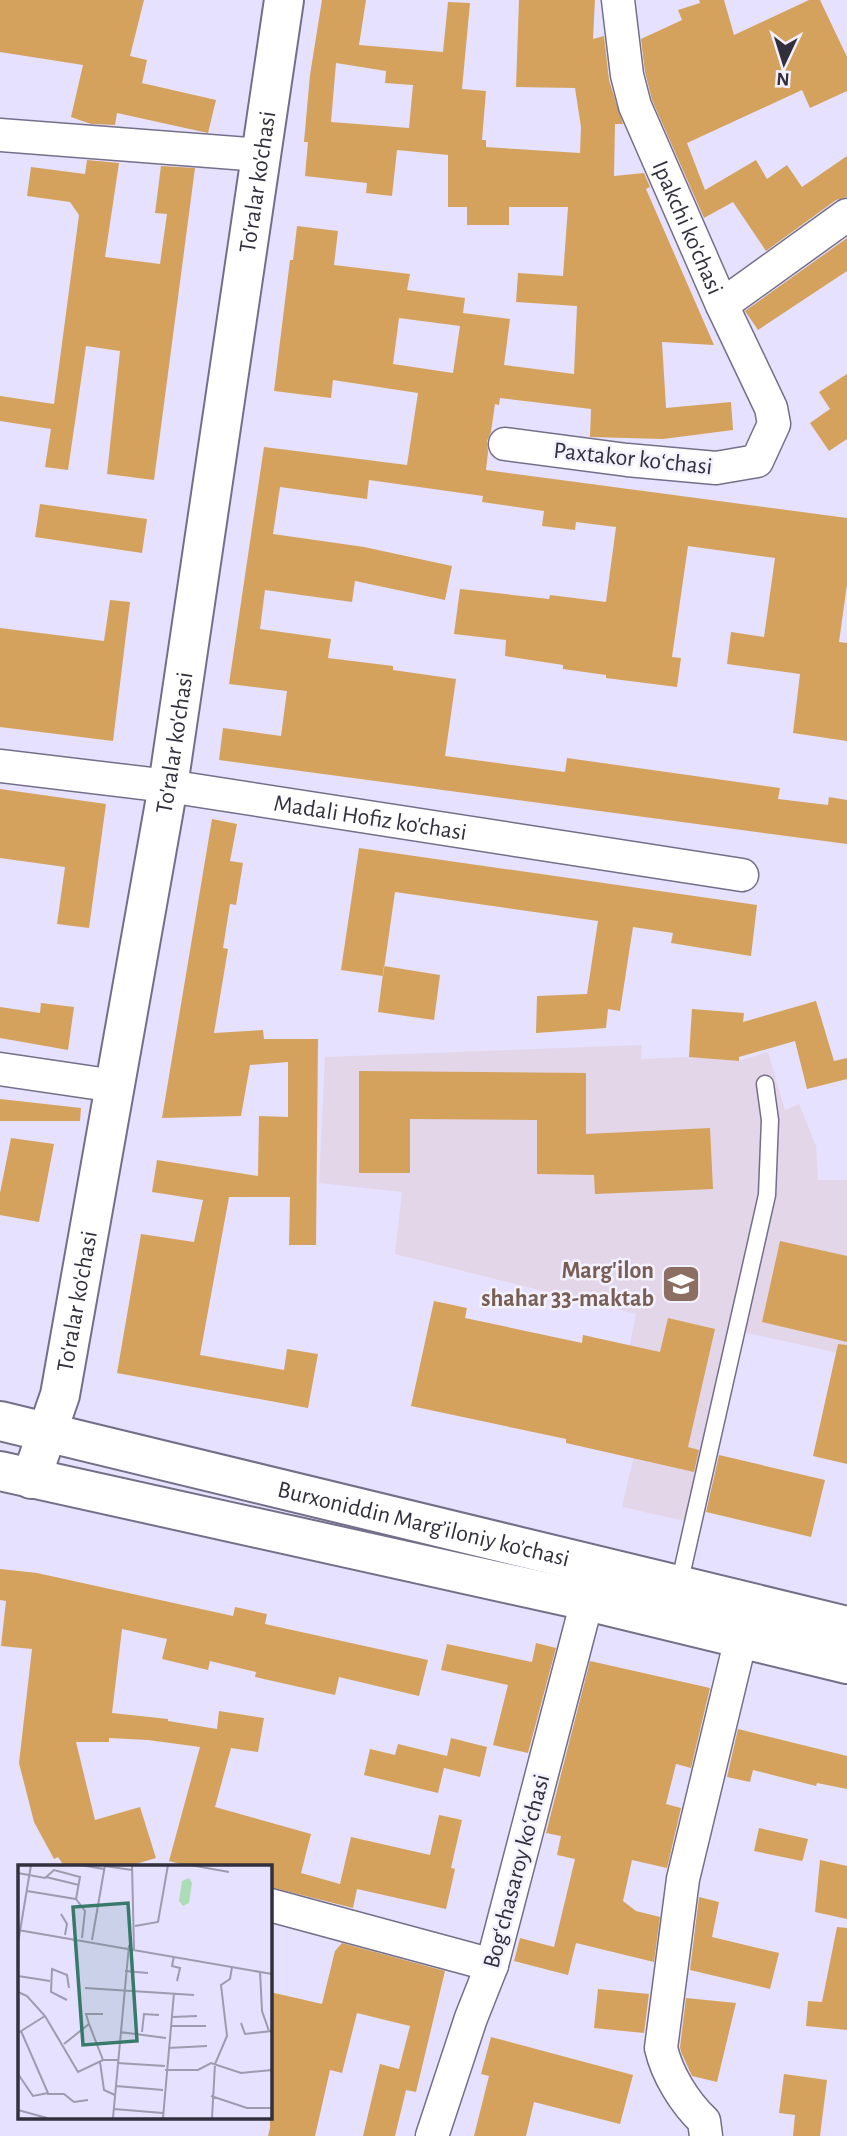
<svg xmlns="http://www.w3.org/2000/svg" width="847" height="2136" font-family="'Alegreya Sans',sans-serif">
  <rect width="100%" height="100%" fill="#e6e1fe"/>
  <!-- education -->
  <path fill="#e3d6e9" d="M642,1045L641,1059L689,1057L739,1061L768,1052L785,1110L799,1104L816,1146L818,1180H847V1355L733,1330L685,1521L622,1507L655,1366L627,1358L636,1314L395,1254L402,1192L319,1183L325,1057Z"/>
  <!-- building -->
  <path fill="#d4a25c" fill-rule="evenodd" d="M0,0H144L130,56L147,60L142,83L216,100L208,133L117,113L115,125L91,124L71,117L83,65L0,52Z
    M322,0H366L359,45L443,52L448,2L470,3L462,89L486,91L482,140H486V147L580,153L581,127L575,88L516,87L519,0H595L593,39L604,36L609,80L623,124H615L614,176L644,173L650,187L646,189L714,345L662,342L666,408L731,402L733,430L663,439L590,437L591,409L500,398L499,405L495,404L491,432L487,441L488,452L486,470L847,518V584L839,642L847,643V741L793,733L800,674L727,664L731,632L764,637L775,558L688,546L672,657L681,658L677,687L606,678V675L563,669V665L505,656L506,640L454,634L460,589L549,599L550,595L606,602L616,527L576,522L575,530L542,526L544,511L482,502L483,496L369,480L367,499L280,487L273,534L364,547L452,566L445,600L355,581L352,602L265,590L260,629L331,639L328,658L393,666V670L456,679L445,756L565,772L567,758L780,788L778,799L828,805L829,797L847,800V844L219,760L223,728L281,736L287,691L229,684L264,447L407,465L418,393L333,380L331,398L274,391L290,260H293L297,226L338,231L334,265L410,274L407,290L465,298L463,313L510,319L504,365L574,374L577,306L516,302L518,273L563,276L568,207H509V225H467V207H448V155L397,150L392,196L366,193L367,183L305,176L308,142H304L310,75ZM336,63L386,71L385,83L413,85L409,128L331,122ZM399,318L460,326L453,373L393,364Z
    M699,0H724L734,35L809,0H820L847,57V91L810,108L802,90L687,143L705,190L756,160L767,179L787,165L802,187L847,156V197L836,200L766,251L733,202L704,218L652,100L645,72L641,39L682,20L678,10L700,3Z
    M87,160L119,163L105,257L160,264L167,214L155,213L161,166L195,168L154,480L107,474L120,351L86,346L68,470L45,467L51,429L0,421V396L54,404L79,215L70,202L27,196L31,167L85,174Z
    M847,238V271L758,330L745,311Z
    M847,374V439L829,451L810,423L830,409L819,392Z
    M40,504L147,519L142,553L35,537Z
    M110,600L130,602L113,741L0,727V628L104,641Z
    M0,789L106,804L89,928L57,924L65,867L0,858Z
    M212,819L237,824L230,861L243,863L236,905L230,904L223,948L228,949L214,1033L263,1030L264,1039H318L316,1245H289L290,1197H229L200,1355L284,1370L287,1349L318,1354L308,1408L117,1373L141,1234L194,1242L203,1200L152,1192L157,1160L258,1176L259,1116L288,1117V1062L250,1065L241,1116L162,1118Z
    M359,848L757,905L751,956L671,943L673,933L633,927L620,1011L608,1009L606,1028L536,1033L537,996L587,994L598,921L395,892L383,976L341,970Z
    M384,966L440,975L434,1020L378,1012Z
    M816,1001L834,1061L847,1058V1079L807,1089L795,1041L739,1057V1061L689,1057L692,1009L744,1013L743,1022Z
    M41,1003L74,1007L68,1050L0,1038V1007L40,1013Z
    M359,1071L586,1073V1134L710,1128L713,1189L595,1194L594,1175L537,1174V1120L410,1119V1173H359Z
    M0,1099L81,1108L80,1121H0Z
    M11,1138L54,1144L39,1222L0,1215V1193Z
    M780,1241L847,1256V1342L762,1322Z
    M434,1301L467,1308L465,1318L582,1343L583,1335L660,1352L668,1318L715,1329L688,1447L699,1450L694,1472L566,1443V1439L411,1406Z
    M838,1344L847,1345V1464L813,1456Z
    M719,1455L825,1480L811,1537L706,1512Z
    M0,1569L37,1573L233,1616L235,1607L267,1614L265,1624L428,1660L419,1696L339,1677L335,1695L255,1677L256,1672L210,1661L208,1670L162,1659L167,1639L122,1629L112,1713L168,1719V1721L217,1729L219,1711L264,1718L258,1752L231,1748L215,1807L311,1834L301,1873L340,1884L351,1837L430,1855L439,1815L462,1820L451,1868L455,1869L446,1909L357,1889L353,1908L270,1887V1866H189L169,1861L200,1747L148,1740L109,1738V1742H76L95,1820L140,1807L156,1858L129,1866H64L58,1857L54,1859L34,1822L19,1763L32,1649L1,1646L6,1601L0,1600Z
    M536,1643L556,1648L528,1753L493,1745L508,1685L441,1670L447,1644L532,1662Z
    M590,1661L710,1688L691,1768L676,1764L666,1804L681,1808L667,1868L632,1860L623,1901L636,1911L660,1917L654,1962L576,1943L568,1975L514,1961L520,1938L554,1947L575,1859L557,1855L561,1836L546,1833Z
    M738,1729L847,1756V1789L817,1783L816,1786L753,1770L750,1782L727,1777Z
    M451,1738L487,1747L480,1777L444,1768L438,1793L364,1775L370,1749L395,1755L398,1744L447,1756Z
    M759,1828L808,1839L803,1859L802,1861L754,1851Z
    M820,1860L847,1866V1919L815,1912Z
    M699,1897L719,1902L712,1937L779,1953L770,1989L690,1970Z
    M837,1927L847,1928V2030L806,2026L808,2001L822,2002Z
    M342,1943L445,1971L416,2092L406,2090L395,2136H363L380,2064L399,2069L410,2026L357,2013L342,2073L330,2070L315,2136H268L270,2128V1992L322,2004L335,1951Z
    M598,1989L649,1994L644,2033L594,2028Z
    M686,1998L736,2003L717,2082L692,2076L681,2052L680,2047Z
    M491,2037L633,2075L620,2124L534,2102L526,2136H474L489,2076L481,2074Z
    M784,2074L827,2080L820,2136H793L795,2115L779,2113Z"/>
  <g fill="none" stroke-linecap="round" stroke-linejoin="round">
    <!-- lane casing -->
    <g stroke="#746f89" stroke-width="19">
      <path id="lane" d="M679,1585L767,1195L770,1120L765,1084"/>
    </g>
    <!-- street casing -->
    <g stroke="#746f89" stroke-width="35">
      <g id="street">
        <path id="s1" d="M618,0L627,75L635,106L722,305L847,215"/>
        <path d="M0,135L261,155"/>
        <path d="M505,444L627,460L716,468L757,461L774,424L771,408L722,305"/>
        <path id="s2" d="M0,766L168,786L742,875"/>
        <path d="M0,1069L115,1086"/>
        <path d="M270,1905L492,1965"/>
        <path d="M432,2136L471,2018L492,1965L587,1601"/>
        <path d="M706,2136L704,2121C684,2102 667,2074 661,2048L683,1879L741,1638"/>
      </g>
    </g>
    <!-- secondary casing -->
    <g stroke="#746f89" stroke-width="42">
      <g id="secondary">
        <path id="s3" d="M31,1479L60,1395L168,786L284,0"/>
      </g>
    </g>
    <!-- primary casing -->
    <g stroke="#746f89" stroke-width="42">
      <g id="primary">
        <path id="s4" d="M0,1421L847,1626"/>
        <path d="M0,1471L587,1601L847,1664"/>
      </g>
    </g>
    <!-- lane -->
    <use href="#lane" stroke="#fff" stroke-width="16"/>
    <!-- street -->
    <use href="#street" stroke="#fff" stroke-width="32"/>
    <!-- secondary -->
    <use href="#secondary" stroke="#fff" stroke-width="38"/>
    <!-- primary -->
    <use href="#primary" stroke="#fff" stroke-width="38"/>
  </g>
  <!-- icons -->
  <defs>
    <g id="school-square" transform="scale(2.0125)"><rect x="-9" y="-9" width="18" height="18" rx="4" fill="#8d6e63" stroke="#f3f1fd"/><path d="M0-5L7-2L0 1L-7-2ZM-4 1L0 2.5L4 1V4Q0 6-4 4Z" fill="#fff"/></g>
  </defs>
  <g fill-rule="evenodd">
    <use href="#school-square" x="681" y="1284"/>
  </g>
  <g text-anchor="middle" stroke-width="5" stroke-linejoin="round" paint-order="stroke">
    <!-- street labels -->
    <g font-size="24" fill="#32303c" stroke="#f3f1fd">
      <text dy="8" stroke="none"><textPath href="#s3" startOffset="1318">To'ralar ko'chasi</textPath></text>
      <text dy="8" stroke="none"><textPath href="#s1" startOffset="240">Ipakchi ko'chasi</textPath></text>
      <text transform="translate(633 458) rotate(6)" y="8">Paxtakor koʻchasi</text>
      <text dy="8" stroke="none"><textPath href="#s3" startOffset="751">To'ralar ko'chasi</textPath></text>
      <text dy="8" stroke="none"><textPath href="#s2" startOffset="374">Madali Hofiz ko'chasi</textPath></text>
      <text dy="8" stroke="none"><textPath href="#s3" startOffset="184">To'ralar ko'chasi</textPath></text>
      <text dy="8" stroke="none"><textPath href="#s4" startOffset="436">Burxoniddin Marg’iloniy ko’chasi</textPath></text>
      <text transform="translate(516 1871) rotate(-75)" y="8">Bogʻchasaroy koʻchasi</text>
    </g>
    <!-- education labels -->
    <g font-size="24" font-weight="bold" fill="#785e54" stroke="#f3f1fd" text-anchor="end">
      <text x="654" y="1278">Marg'ilon<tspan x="654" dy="28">shahar 33-maktab</tspan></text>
    </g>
  </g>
  <!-- overview -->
  <g transform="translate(18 1865)">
    <rect width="254" height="254" fill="#e6e1fe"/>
    <path d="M171,13L174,18L171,38L165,41L161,36L164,16Z" fill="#adddb6"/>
    <path fill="none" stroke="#9e9ab0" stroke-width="2" d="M62,0L86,4M114,0L116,84M172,0L211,7M87,1L114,5M0,8L27,13L36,5L62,12L58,34L9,26M28,12L61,20M58,34L67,46L64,73M43,49L49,59L47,70M117,61L140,57L150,0M0,65L254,109M74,75L87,0M0,78L13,0M156,91L154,101L162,103L159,116M107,106L130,108M242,106L244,146L251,166M0,111L32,116M67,123L176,130M0,127L9,131L27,151L60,207L85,195H100M49,135L33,127L34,104L49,110L51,123M154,152L179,151M223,158L227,169L254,166M71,159L68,149H85M153,161H188M102,167L148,173M124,167L126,149L141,150M0,168L27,151M46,179L71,159L85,195M150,183L189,181M82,197L86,225L97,230M99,198L147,201M147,205H180L193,198L223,208L254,205M0,209L15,231L30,228L3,166M98,221L145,225M29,229H46L56,237L70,235M193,231L229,243H254M96,244L145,248M0,245L29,253M95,253L111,80M145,253L156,128M194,253L197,199L209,171L203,120L212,114L214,102"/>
    <path fill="#377a6b" fill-opacity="0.15" stroke="#377a6b" stroke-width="3.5" d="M110,38L119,176L65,180L55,42Z"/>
    <rect width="254" height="254" fill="none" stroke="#32303c" stroke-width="3.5"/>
  </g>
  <!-- north arrow -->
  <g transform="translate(784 63) rotate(184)" stroke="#f3f1fd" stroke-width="5" paint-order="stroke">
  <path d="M0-5L12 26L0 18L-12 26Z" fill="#32303c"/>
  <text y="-10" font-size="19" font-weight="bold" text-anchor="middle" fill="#32303c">N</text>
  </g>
</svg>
